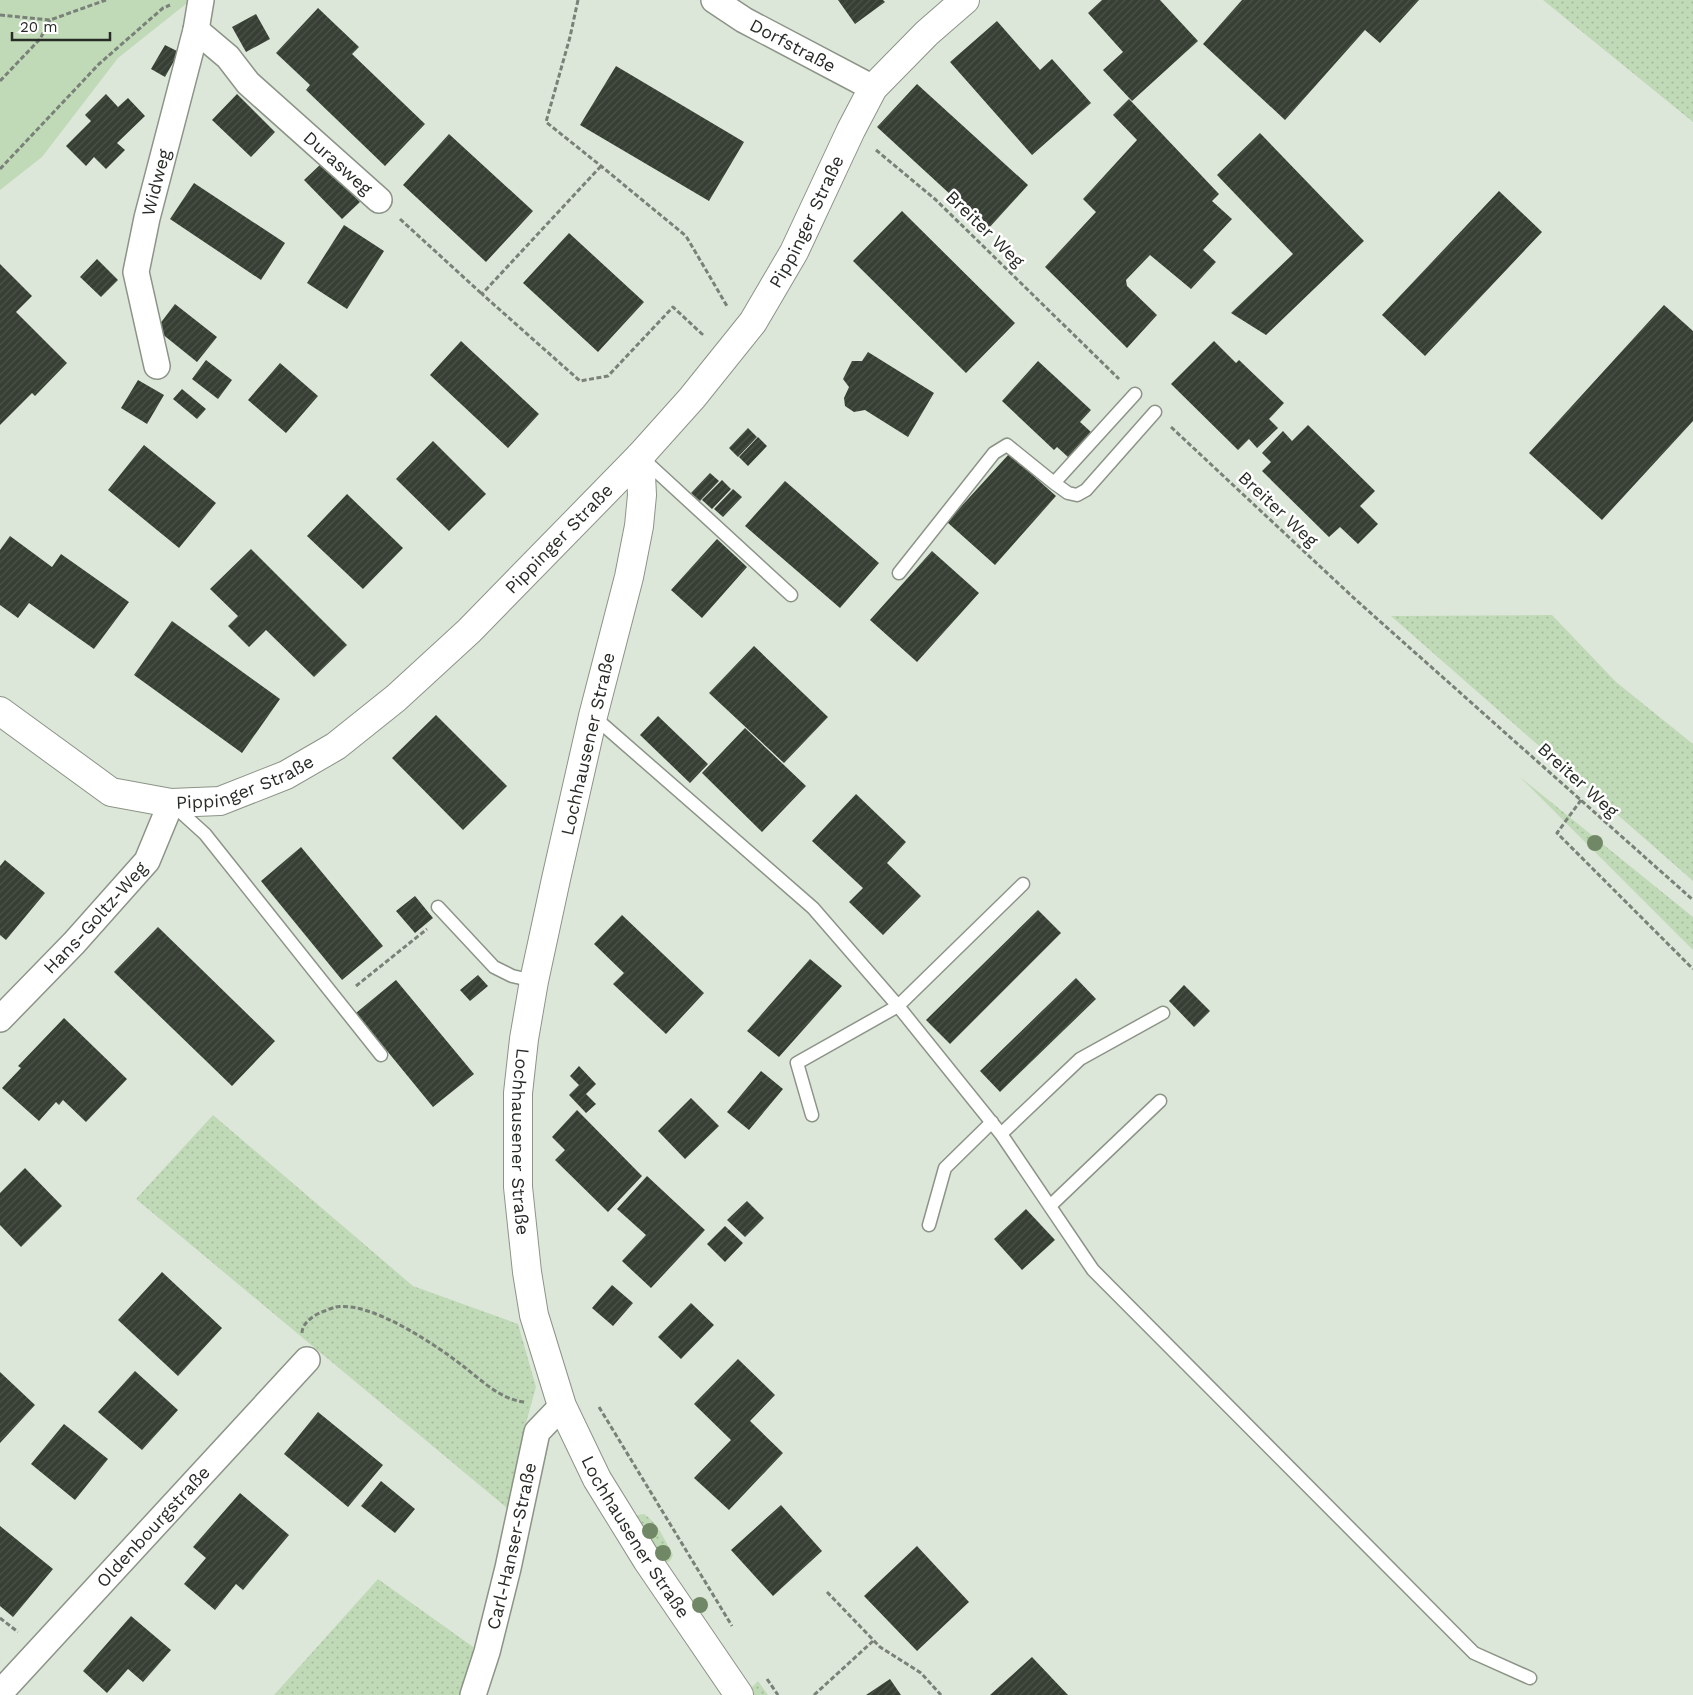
<svg xmlns="http://www.w3.org/2000/svg" width="1693" height="1695" font-family="'Work Sans',sans-serif">
  <defs>
    <pattern id="grass-dots" width="8" height="8" patternUnits="userSpaceOnUse" patternTransform="scale(1.25)"><rect width="8" height="8" fill="#c0dab7"/><path d="M2 2h.1M6 6h.1" fill="none" stroke="#a5bb9d" stroke-width="1.8" stroke-linecap="round"/></pattern>
    <pattern id="building-hatch" width="6" height="6" patternUnits="userSpaceOnUse" patternTransform="scale(1.25)"><rect width="6" height="6" fill="#373f34"/><path d="M-1 1l2-2M0 6l6-6M5 7l2-2" fill="none" stroke="#4b5249"/></pattern>
  </defs>
  <rect width="100%" height="100%" fill="#dde7d9"/>
  <!-- grass -->
  <path fill="url(#grass-dots)" d="M1543,0H1693V122Z
    M1552,615L1616,682L1693,744V881L1391,616Z
    M1520,777L1693,917V950Z
    M213,1115L413,1286L518,1324L536,1387L524,1430L507,1508L136,1199Z
    M644,1514C658,1523 665,1541 673,1555L670,1561L665,1563L632,1516Z
    M378,1579L476,1649L460,1695H274Z
    M758,1681L768,1695H753L749,1690Z"/>
  <!-- park -->
  <path fill="#c0dab7" d="M0,0H191L118,58L42,157L0,190Z"/>
  <!-- building -->
  <path fill="url(#building-hatch)" d="M838,0H883L885,2L855,24Z
    M1102,0H1160L1198,41L1132,101L1103,70L1123,52L1088,13Z
    M1242,0H1419L1380,43L1365,30L1285,120L1203,44Z
    M318,8L359,47L352,54L425,124L385,166L306,90L310,85L276,53Z
    M256,14L270,39L246,52L232,27Z
    M997,21L1040,70L1052,59L1091,103L1032,155L950,62Z
    M165,45L179,52L165,77L151,69Z
    M616,66L744,142L709,201L580,125Z
    M917,84L1028,185L988,229L877,127Z
    M106,94L118,107L128,98L145,116L117,143L125,150L106,169L94,157L86,166L66,146L91,121L85,115Z
    M237,94L275,132L251,157L212,120Z
    M1129,99L1219,194L1212,201L1232,219L1203,250L1216,262L1191,289L1150,255L1126,280L1127,286L1157,315L1127,348L1045,267L1096,212L1083,199L1137,140L1113,115Z
    M1260,133L1364,241L1266,335L1231,313L1293,254L1217,175Z
    M449,134L533,211L486,262L403,185Z
    M322,163L360,202L342,219L304,180Z
    M194,183L285,243L261,280L170,219Z
    M1499,191L1542,232L1425,356L1382,315Z
    M902,211L1015,323L966,373L853,261Z
    M344,225L384,251L347,309L307,283Z
    M569,233L644,302L598,352L523,283Z
    M97,259L118,280L101,297L80,277Z
    M0,264L32,296L16,312L67,363L35,396L32,393L0,425Z
    M175,304L217,337L197,362L156,329Z
    M1664,305L1693,331V421L1602,520L1529,453Z
    M461,341L539,414L508,448L430,375Z
    M1214,341L1236,363L1239,360L1284,403L1269,419L1278,428L1257,448L1249,439L1238,450L1171,384Z
    M868,352L934,393L908,437L865,410L854,412L845,406L844,398L849,387L843,379L852,361H862Z
    M206,360L232,380L218,399L192,379Z
    M1038,361L1091,410L1080,422L1091,432L1068,457L1057,447L1054,450L1002,401Z
    M280,363L318,396L286,433L248,400Z
    M138,380L164,395L147,424L121,408Z
    M182,389L206,409L197,419L173,399Z
    M1308,425L1375,491L1360,506L1378,524L1358,544L1340,527L1329,537L1262,471L1271,462L1262,453L1283,431L1292,441Z
    M748,428L757,437L738,457L729,448Z
    M758,437L767,446L748,466L739,457Z
    M433,441L486,494L449,531L396,479Z
    M144,445L216,503L179,548L108,490Z
    M1009,454L1056,496L995,565L947,522Z
    M710,473L719,481L700,501L691,493Z
    M722,480L731,489L712,509L702,500Z
    M785,481L879,563L840,608L745,526Z
    M733,489L742,497L723,517L714,509Z
    M347,494L403,548L363,589L307,536Z
    M10,536L52,567L61,554L129,602L94,649L29,603L18,618L0,605V550Z
    M717,539L747,567L702,618L671,590Z
    M251,549L347,645L314,677L266,630L249,647L228,626L238,616L210,589Z
    M932,551L979,593L917,662L870,620Z
    M172,621L280,699L242,753L134,675Z
    M754,646L828,717L784,763L709,693Z
    M436,715L507,786L463,830L392,758Z
    M658,716L708,764L690,783L640,735Z
    M745,728L806,786L762,832L702,773Z
    M856,794L906,842L887,863L921,896L883,935L849,902L863,888L812,841Z
    M301,847L383,946L342,980L261,881Z
    M5,860L45,893L6,940L0,935V866Z
    M415,896L433,918L415,933L396,911Z
    M1038,910L1061,933L950,1044L926,1020Z
    M622,915L704,993L666,1034L613,984L624,973L594,944Z
    M158,927L275,1041L232,1086L114,972Z
    M810,959L842,986L779,1057L747,1031Z
    M478,975L488,986L470,1001L460,990Z
    M1076,978L1096,999L1000,1092L980,1071Z
    M396,980L474,1074L433,1107L356,1013Z
    M1184,985L1210,1011L1194,1027L1169,1001Z
    M64,1018L127,1079L86,1122L63,1100L59,1105L56,1102L39,1121L2,1088L21,1068L18,1066Z
    M579,1066L596,1084L586,1094L596,1104L586,1113L569,1095L579,1085L570,1076Z
    M761,1071L783,1089L749,1130L727,1112Z
    M691,1098L719,1126L685,1159L658,1131Z
    M577,1110L642,1176L608,1212L555,1160L565,1150L552,1137Z
    M25,1168L62,1206L21,1247L0,1225V1193Z
    M647,1176L705,1230L651,1288L622,1261L646,1235L617,1209Z
    M747,1201L764,1218L745,1237L727,1220Z
    M1026,1209L1055,1240L1022,1270L994,1239Z
    M725,1226L743,1243L725,1262L707,1244Z
    M162,1272L222,1328L178,1376L118,1320Z
    M612,1285L633,1303L613,1326L592,1308Z
    M691,1303L714,1325L681,1359L658,1337Z
    M738,1359L775,1395L750,1421L783,1453L729,1510L694,1478L731,1440L694,1404Z
    M135,1371L178,1410L142,1450L98,1412Z
    M0,1372L35,1405L0,1443Z
    M318,1412L383,1465L348,1507L284,1454Z
    M64,1424L108,1459L75,1500L31,1464Z
    M381,1481L415,1509L395,1533L361,1506Z
    M240,1493L289,1535L243,1590L236,1584L215,1610L184,1584L206,1558L193,1547Z
    M781,1505L822,1551L773,1596L731,1550Z
    M0,1526L53,1569L13,1617L0,1606Z
    M917,1546L969,1602L917,1651L864,1596Z
    M131,1616L171,1650L143,1682L128,1669L107,1693L83,1671Z
    M1032,1657L1068,1695H990Z
    M890,1679L901,1695H866Z"/>
  <g fill="none" stroke-linecap="round" stroke-linejoin="round">
    <!-- service casing -->
    <g stroke="#8b9487" stroke-width="15">
      <path id="service" d="M642,458L791,595
        M1054,483L1068,493L1077,495L1086,490L1155,412
        M899,573L994,453L1007,445L1054,483L1135,394
        M593,716L813,908L898,1006L1001,1134L1093,1270L1474,1653L1530,1678
        M173,805L205,834L381,1055
        M438,907L494,967L512,976L534,981
        M812,1115L797,1063L898,1006L1023,884
        M1001,1134L1080,1059L1163,1013
        M1050,1206L1160,1101
        M929,1225L945,1168L992,1122"/>
    </g>
    <!-- minor casing -->
    <g stroke="#8b9487" stroke-width="28">
      <g id="minor">
        <path id="s1" d="M714,0L744,20L873,88"/>
        <path id="s2" d="M196,30L228,57L248,83L379,200"/>
        <path id="s3" d="M157,366L136,272L147,218L196,30L201,0"/>
        <path id="s4" d="M0,1019L74,943L147,861L171,803"/>
        <path id="s5" d="M0,1693L307,1360"/>
        <path id="s6" d="M473,1695L487,1652L508,1568L537,1432L562,1406"/>
      </g>
    </g>
    <!-- tertiary casing -->
    <g stroke="#8b9487" stroke-width="30">
      <g id="tertiary">
        <path id="s7" d="M640,456L642,495L639,526L629,577L593,716L556,879L534,981L524,1039L518,1093V1187L527,1272L534,1315L562,1406L597,1479L647,1560L739,1695"/>
      </g>
    </g>
    <!-- secondary casing -->
    <g stroke="#8b9487" stroke-width="30">
      <g id="secondary">
        <path id="s8" d="M0,711L111,792L171,803L220,801L286,775L336,746L396,698L469,631L640,456L692,398L753,322L794,252L851,130L873,88L927,33L965,0"/>
      </g>
    </g>
    <!-- path -->
    <path stroke="#7a8178" stroke-width="3" stroke-dasharray="5 2.5" stroke-linecap="butt" d="M578,0L570,37L546,122L601,166L686,236L727,306
      M0,15L50,20L106,0
      M0,81L40,39L50,20
      M876,150L936,200L1119,379
      M601,166L482,294L580,381L608,376L673,307L702,334L703,332
      M0,169L99,64L163,8L170,5
      M400,219L482,294
      M1171,427L1356,600L1693,900
      M1581,800L1557,833L1693,969
      M356,986L427,929
      M302,1333C302,1323 314,1315 322,1312C327,1310 332,1308 336,1307C371,1301 436,1345 463,1366C481,1380 501,1400 525,1402
      M599,1407L732,1626
      M827,1592L880,1647L921,1673L941,1695
      M0,1618L18,1632
      M767,1679L778,1695
      M814,1695L873,1641"/>
    <!-- service -->
    <use href="#service" stroke="#fff" stroke-width="12"/>
    <!-- minor -->
    <use href="#minor" stroke="#fff" stroke-width="25"/>
    <!-- tertiary -->
    <use href="#tertiary" stroke="#fff" stroke-width="28"/>
    <!-- secondary -->
    <use href="#secondary" stroke="#fff" stroke-width="28"/>
  </g>
  <!-- trees -->
  <g fill="#718866">
    <circle cx="1595" cy="843" r="8"/>
    <circle cx="650" cy="1531" r="8"/>
    <circle cx="663" cy="1553" r="8"/>
    <circle cx="700" cy="1605" r="8"/>
  </g>
  <g text-anchor="middle" stroke-width="5" stroke-linejoin="round" paint-order="stroke">
    <!-- street labels -->
    <g font-size="18" fill="#282c26" stroke="#fff">
      <text dy="6" stroke="none"><textPath href="#s1" startOffset="91">Dorfstraße</textPath></text>
      <text dy="6" stroke="none"><textPath href="#s2" startOffset="195">Durasweg</textPath></text>
      <text dy="6" stroke="none"><textPath href="#s3" startOffset="188">Widweg</textPath></text>
      <text dy="6" stroke="none"><textPath href="#s8" startOffset="1086">Pippinger Straße</textPath></text>
      <text transform="translate(985 229) rotate(44)" y="6">Breiter Weg</text>
      <text transform="translate(1278 509) rotate(43)" y="6">Breiter Weg</text>
      <text dy="6" stroke="none"><textPath href="#s8" startOffset="681">Pippinger Straße</textPath></text>
      <text transform="translate(588 744) rotate(-77)" y="6">Lochhausener Straße</text>
      <text dy="6" stroke="none"><textPath href="#s8" startOffset="276">Pippinger Straße</textPath></text>
      <text transform="translate(1578 780) rotate(42)" y="6">Breiter Weg</text>
      <text dy="6" stroke="none"><textPath href="#s4" startOffset="139">Hans-Goltz-Weg</textPath></text>
      <text dy="6" stroke="none"><textPath href="#s7" startOffset="699">Lochhausener Straße</textPath></text>
      <text dy="6" stroke="none"><textPath href="#s5" startOffset="226">Oldenbourgstraße</textPath></text>
      <text dy="6" stroke="none"><textPath href="#s7" startOffset="1119">Lochhausener Straße</textPath></text>
      <text dy="6" stroke="none"><textPath href="#s6" startOffset="154">Carl-Hanser-Straße</textPath></text>
    </g>
  </g>
  <!-- scale -->
  <path d="M12 32v8h98v-8" fill="none" stroke="#282c26" stroke-width="2.5"/>
  <text x="20" y="32" font-size="15" fill="#282c26" stroke="#ffffff" stroke-width="4" paint-order="stroke">20 m</text>
</svg>
